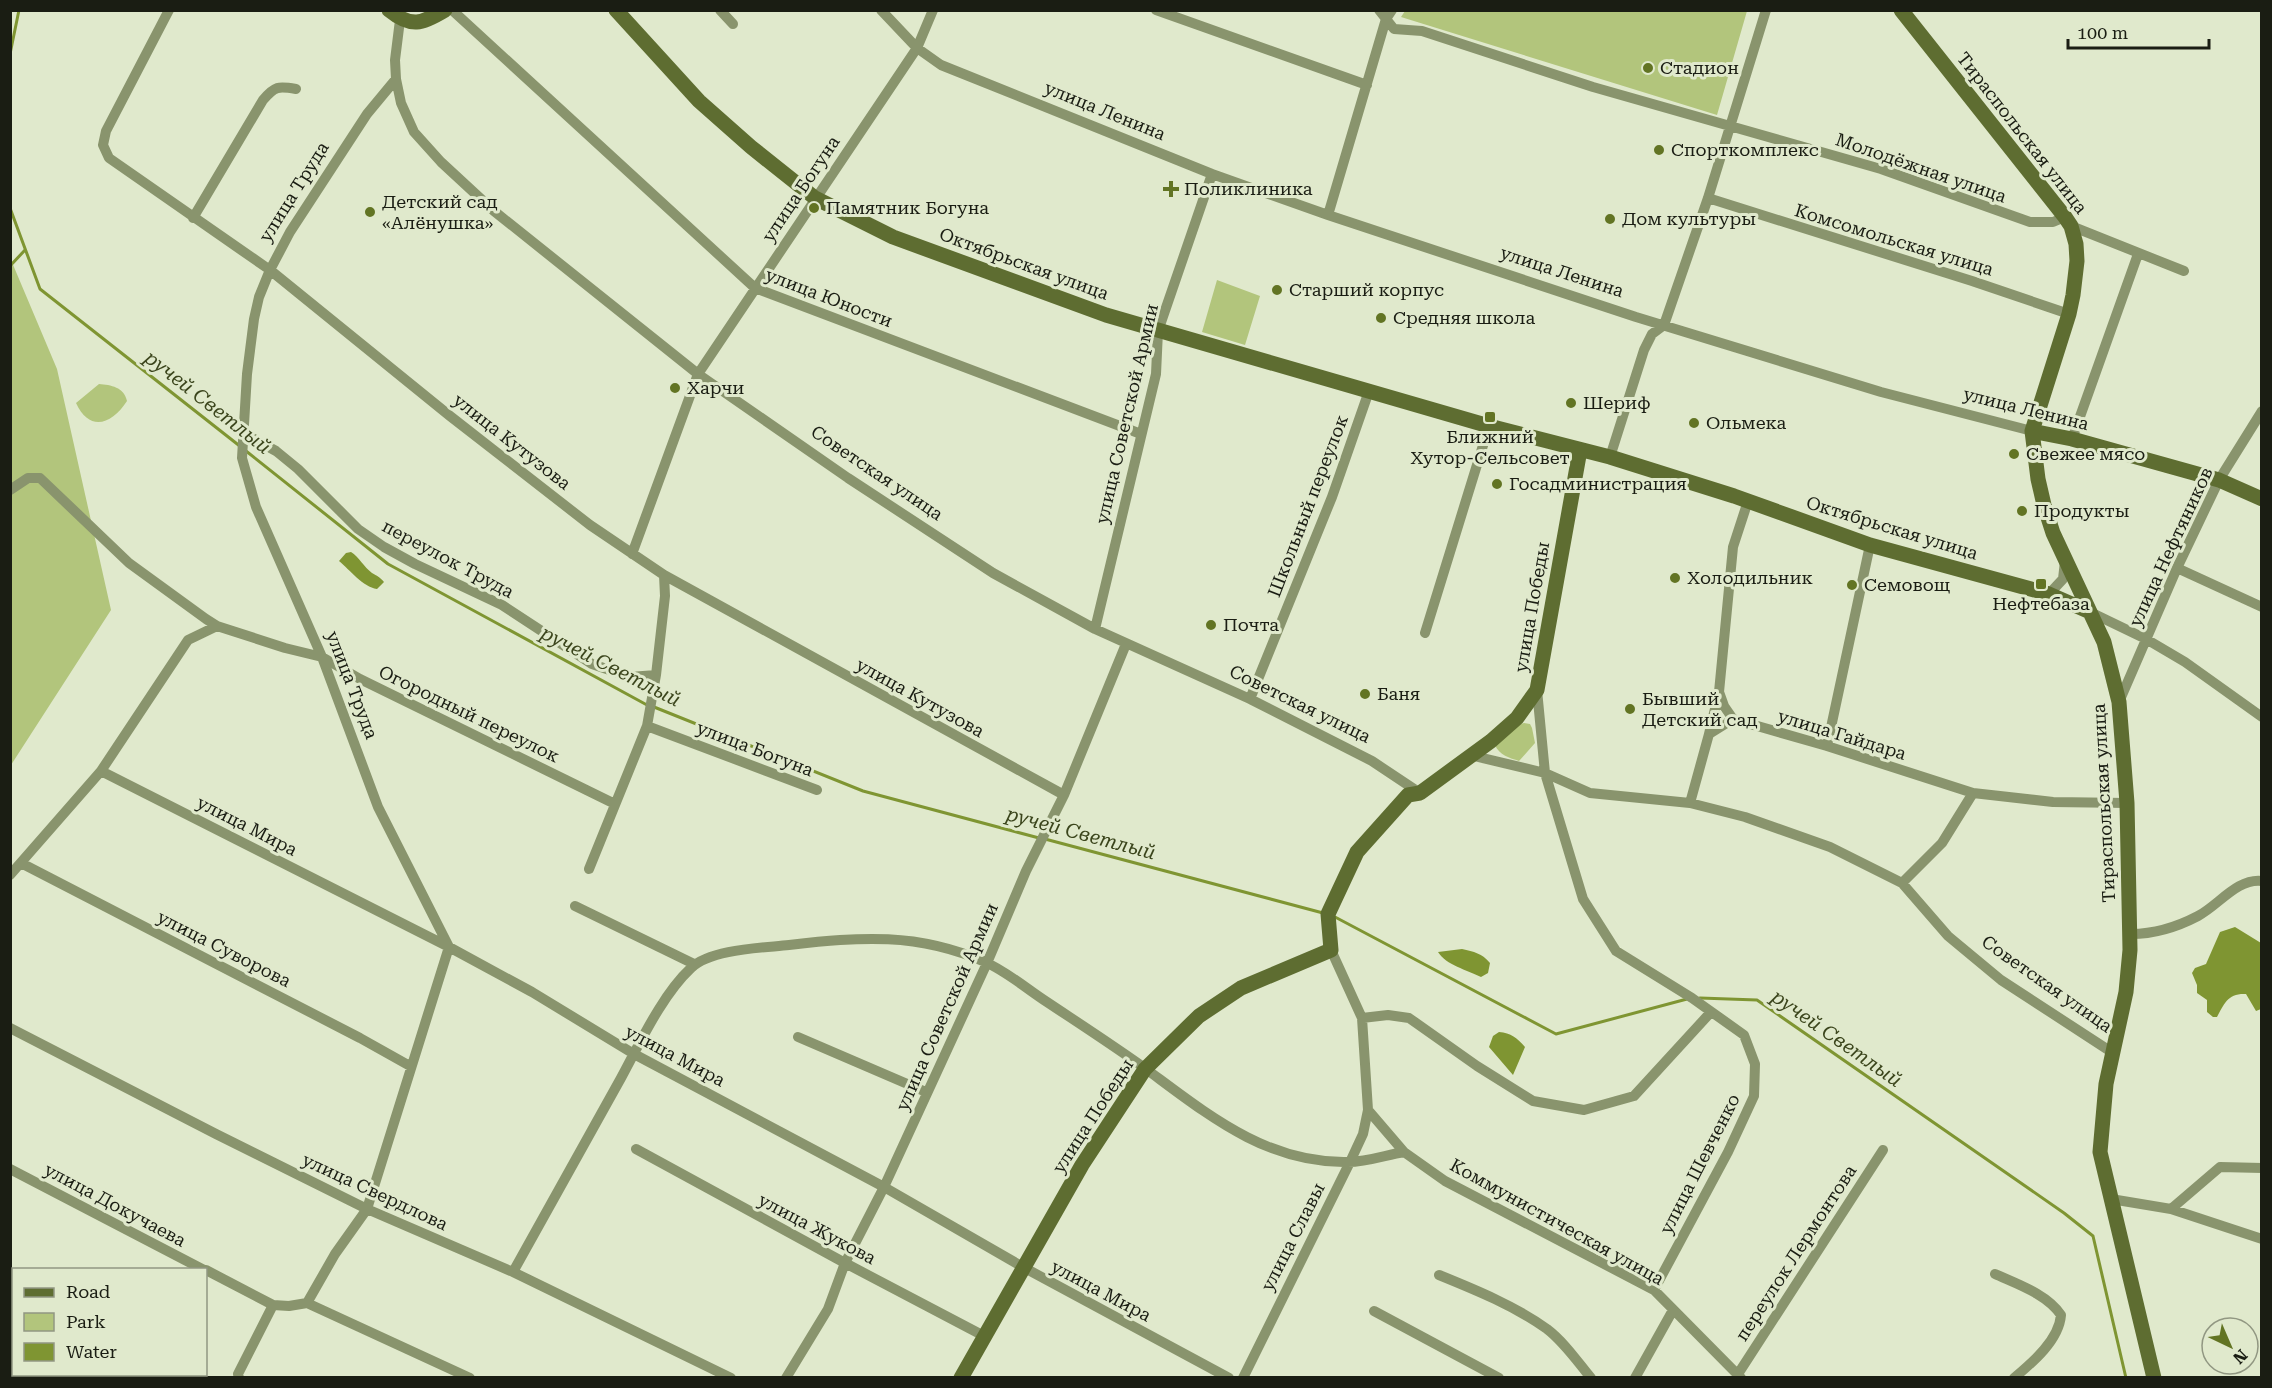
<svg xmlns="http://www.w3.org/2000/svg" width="2272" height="1388" font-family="'Roboto Serif',serif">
  <rect width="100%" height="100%" fill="#e0e9cc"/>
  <!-- green -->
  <path fill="#b2c57c" d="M1405,11V10L1747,11L1717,115L1401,17Z
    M11,260L57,369L111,610L11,765Z
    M1217,280L1260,296L1245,345L1202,332Z
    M99,384C111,385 124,387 127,401C112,424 90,433 76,403Z
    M1524,723L1530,724L1532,728L1535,743L1519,761C1510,758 1499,755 1495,745L1518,725Z"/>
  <!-- water -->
  <path fill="#7f9532" d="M351,552C359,557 364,567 372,573C377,576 380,577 384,582L377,589C363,587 350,570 339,561L346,553Z
    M2235,927L2261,943V1009L2256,1011L2246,994C2228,993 2224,1004 2217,1017H2213L2207,1012V1000L2197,993V985L2192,973L2195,968L2206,964L2220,932Z
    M1462,949C1474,952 1482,953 1490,963L1488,973L1481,977C1467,970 1446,965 1438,952Z
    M1499,1032C1511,1033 1517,1038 1525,1047L1513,1075L1489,1047L1493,1036Z"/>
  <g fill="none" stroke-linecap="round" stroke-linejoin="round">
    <!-- stream -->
    <path stroke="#7f9532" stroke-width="3" d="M10,54L19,10
      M10,208L40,289L241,447
      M10,266L25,250
      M246,451L388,564L647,705
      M654,707L863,791L1039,838
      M1045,839L1323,913
      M1335,917L1556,1034L1687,999
      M1700,998L1757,1000L2064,1213L2093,1236L2126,1378"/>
    <!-- street -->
    <path stroke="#89946d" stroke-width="10" d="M169,10L106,131L103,145L109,158L270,270L450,416L590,525L664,575L1064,795
      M452,10L755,288L1141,434
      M720,10L733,24
      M881,10L917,48L941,65L1212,174L1328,215L1636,317L1881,392L2032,431
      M1156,10L1367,85
      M1379,10L1394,29L1422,31L1593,87L1881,169L2030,222H2053L2065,217
      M400,20L395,60L396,79L401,103L414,132L441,162L494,211L698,374L848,478L993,573L1095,629L1250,699L1372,761L1420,793
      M1708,198L1972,281L2069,314
      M1328,215L1386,19L1392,10
      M193,218L263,100C275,86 278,86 296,89
      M2071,226L2184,271
      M243,433L276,451L298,469L358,529L384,547L415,564L502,605L592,664L630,677L656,675
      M2072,439L2138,254
      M1610,457L1644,350L1652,334L1664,325L1708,198L1766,10
      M10,490L28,478H40L129,563L206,619L217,626L285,648L322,657L360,679L615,804
      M1748,501L1733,547L1719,692L1724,706L1733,719L1827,746L1973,793L2053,802L2127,803
      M632,554L698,374L917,48L933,10
      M2177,568L2262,607
      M2049,594L2063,579L2065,561
      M2090,612L2146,639L2185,662L2262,717
      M1095,629L1156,374L1158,331L1212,174
      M1425,633L1489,426
      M1537,690L1545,773L1583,899L1616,951L1692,998L1744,1035L1755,1064L1754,1096L1728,1152L1654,1290
      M1250,699L1332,497L1369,391
      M2119,702L2177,568L2219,480L2262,411
      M647,726L817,790
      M1709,734L1719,692
      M1827,746L1870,545
      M1470,755L1545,773L1590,793L1690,803L1745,817L1830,847L1902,883L1948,936L2001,980L2113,1053
      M101,771L449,947L532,992L634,1054L884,1187L1023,1267L1229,1378
      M1690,803L1709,734L1733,719
      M21,863L360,1038L410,1066
      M589,869L647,726L656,675L665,596L664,575
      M10,875L101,771L188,640L217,626
      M1902,883L1942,843L1973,793
      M575,906L694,964
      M2131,934C2155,934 2177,927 2198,916C2219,905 2237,878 2262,881
      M1331,950L1362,1018L1368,1110L1404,1152L1445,1181L1654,1290L1741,1378
      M1362,1018L1388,1015L1409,1018L1477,1066L1533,1101L1584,1110L1634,1096L1711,1012
      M10,1028L216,1134L367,1209L513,1272L731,1378
      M798,1037L926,1092
      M636,1149L845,1263L984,1336
      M10,1169L204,1270
      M2111,1199L2171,1209L2262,1239
      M2171,1209L2220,1167L2262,1168
      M206,1270L273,1305
      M513,1272C549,1207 585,1142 621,1078C640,1043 662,995 691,968C711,949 762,948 789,945C860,937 917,932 985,962C1006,971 1027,989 1047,1002C1080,1024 1114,1046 1146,1069C1207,1114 1267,1164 1348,1162C1367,1162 1386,1155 1404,1152
      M1995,1274C2017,1284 2047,1294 2061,1315C2059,1340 2033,1362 2014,1378
      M1439,1275C1476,1290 1515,1306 1547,1329C1564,1342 1577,1361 1591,1378
      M10,1281L14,1283
      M307,1303L470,1378
      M1374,1311L1499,1378
      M149,1374L154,1378
      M1738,1374L1883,1150
      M239,1378L238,1374L273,1305L289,1306L307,1303L335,1254L367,1209L449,947L378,807L322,657L256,507L242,458L247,374L254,319L259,297L270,270L290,232L367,114L396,79
      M786,1378L828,1309L845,1263L884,1187L987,963L1026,871L1064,795L1126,644
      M1243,1378L1350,1162L1363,1134L1368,1110
      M1635,1378L1673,1310"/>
    <!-- secondary -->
    <path stroke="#5e6d31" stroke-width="15" d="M389,10C411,28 422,24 445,10
      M616,10L699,101L751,147L815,198L893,237L1106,315L1489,426L1610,457L1734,496L1870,545L2049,594L2090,612
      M1901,10L2065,217L2071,226L2076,244L2077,261L2073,295L2069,314L2032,431L2038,479L2044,505L2053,533L2104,642L2119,702L2127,803L2130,950L2126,992L2106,1084L2100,1152L2154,1378
      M2032,431L2072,439L2219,480L2262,499
      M961,1378L1082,1165L1145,1069L1199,1016L1241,988L1331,950L1328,914L1357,852L1408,795L1420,793L1491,741L1517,718L1537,690L1580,450"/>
  </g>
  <!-- markers -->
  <g fill="#627423" stroke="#e0e9cc" stroke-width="2">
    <circle cx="1648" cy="68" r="6"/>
    <circle cx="1659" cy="150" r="6"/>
    <path d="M1168 180h6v6h6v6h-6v6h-6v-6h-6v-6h6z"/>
    <circle cx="814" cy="208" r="6"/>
    <circle cx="370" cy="212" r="6"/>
    <circle cx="1610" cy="219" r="6"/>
    <circle cx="1277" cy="290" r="6"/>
    <circle cx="1381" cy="318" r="6"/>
    <circle cx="675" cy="388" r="6"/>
    <circle cx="1571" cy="403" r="6"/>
    <rect x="1484" y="411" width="12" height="12" rx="3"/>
    <circle cx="1694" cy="423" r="6"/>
    <circle cx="2014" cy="454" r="6"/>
    <circle cx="1497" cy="484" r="6"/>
    <circle cx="2022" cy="511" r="6"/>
    <circle cx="1675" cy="578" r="6"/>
    <rect x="2035" y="578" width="12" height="12" rx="3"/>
    <circle cx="1852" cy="585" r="6"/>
    <circle cx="1211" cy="625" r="6"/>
    <circle cx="1365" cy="694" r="6"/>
    <circle cx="1630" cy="709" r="6"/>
  </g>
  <g text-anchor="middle" stroke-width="6" stroke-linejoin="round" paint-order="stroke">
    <!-- poi labels -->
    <g font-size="18" fill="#1a1d13" stroke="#e0e9cc" text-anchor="start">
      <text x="1660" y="74">Стадион</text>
      <text x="1671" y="156">Спорткомплекс</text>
      <text x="1184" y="195">Поликлиника</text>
      <text x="382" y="208">Детский сад<tspan x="382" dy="21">«Алёнушка»</tspan></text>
      <text x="826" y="214">Памятник Богуна</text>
      <text x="1622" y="225">Дом культуры</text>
      <text x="1289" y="296">Старший корпус</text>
      <text x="1393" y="324">Средняя школа</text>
      <text x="687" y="394">Харчи</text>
      <text x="1583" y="409">Шериф</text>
      <text x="1706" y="429">Ольмека</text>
      <text x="1490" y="443" text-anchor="middle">Ближний<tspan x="1490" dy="21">Хутор-Сельсовет</tspan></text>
      <text x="2026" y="460">Свежее мясо</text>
      <text x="1509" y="490">Госадминистрация</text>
      <text x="2034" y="517">Продукты</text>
      <text x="1687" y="584">Холодильник</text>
      <text x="1864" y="591">Семовощ</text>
      <text x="2041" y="610" text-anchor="middle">Нефтебаза</text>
      <text x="1223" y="631">Почта</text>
      <text x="1377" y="700">Баня</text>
      <text x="1642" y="705">Бывший<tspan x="1642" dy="21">Детский сад</tspan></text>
    </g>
    <!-- street labels -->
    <g font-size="18" fill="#1a1d13" stroke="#e0e9cc">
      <text transform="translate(1105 111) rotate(22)" y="6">улица Ленина</text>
      <text transform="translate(2022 133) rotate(52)" y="6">Тираспольская улица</text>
      <text transform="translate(1921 168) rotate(19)" y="6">Молодёжная улица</text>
      <text transform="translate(801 189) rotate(-56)" y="6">улица Богуна</text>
      <text transform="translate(294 192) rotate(-58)" y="6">улица Труда</text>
      <text transform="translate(1894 240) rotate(17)" y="6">Комсомольская улица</text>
      <text transform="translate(1024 264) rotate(20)" y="6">Октябрьская улица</text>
      <text transform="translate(1562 272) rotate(18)" y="6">улица Ленина</text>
      <text transform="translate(829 298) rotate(21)" y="6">улица Юности</text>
      <text transform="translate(2026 409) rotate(14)" y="6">улица Ленина</text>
      <text transform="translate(1127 414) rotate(-77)" y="6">улица Советской Армии</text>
      <text transform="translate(512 442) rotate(38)" y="6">улица Кутузова</text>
      <text transform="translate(877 473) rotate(34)" y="6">Советская улица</text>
      <text transform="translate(1308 506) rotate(-69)" y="6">Школьный переулок</text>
      <text transform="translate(1892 528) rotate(17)" y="6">Октябрьская улица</text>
      <text transform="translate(2171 547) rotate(-65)" y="6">улица Нефтяников</text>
      <text transform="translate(448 559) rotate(28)" y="6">переулок Труда</text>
      <text transform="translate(1532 607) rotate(-80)" y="6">улица Победы</text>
      <text transform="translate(352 685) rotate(69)" y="6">улица Труда</text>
      <text transform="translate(920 698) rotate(29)" y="6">улица Кутузова</text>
      <text transform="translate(1300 704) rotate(26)" y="6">Советская улица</text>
      <text transform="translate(469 714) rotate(26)" y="6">Огородный переулок</text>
      <text transform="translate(1842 735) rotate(17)" y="6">улица Гайдара</text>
      <text transform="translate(755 749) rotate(21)" y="6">улица Богуна</text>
      <text transform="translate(2104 803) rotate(-93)" y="6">Тираспольская улица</text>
      <text transform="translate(247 826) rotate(27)" y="6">улица Мира</text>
      <text transform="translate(224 949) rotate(27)" y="6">улица Суворова</text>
      <text transform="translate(2047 984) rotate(35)" y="6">Советская улица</text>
      <text transform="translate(947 1007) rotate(-66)" y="6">улица Советской Армии</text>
      <text transform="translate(675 1056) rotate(28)" y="6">улица Мира</text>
      <text transform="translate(1093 1116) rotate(-57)" y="6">улица Победы</text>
      <text transform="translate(1700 1164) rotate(-63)" y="6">улица Шевченко</text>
      <text transform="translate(375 1192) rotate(25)" y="6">улица Свердлова</text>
      <text transform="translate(115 1205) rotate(28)" y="6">улица Докучаева</text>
      <text transform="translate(1557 1222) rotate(29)" y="6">Коммунистическая улица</text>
      <text transform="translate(817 1229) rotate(28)" y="6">улица Жукова</text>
      <text transform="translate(1293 1237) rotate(-63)" y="6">улица Славы</text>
      <text transform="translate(1796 1253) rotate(-57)" y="6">переулок Лермонтова</text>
      <text transform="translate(1101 1291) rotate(28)" y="6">улица Мира</text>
    </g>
    <!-- water labels -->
    <g font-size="20" font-style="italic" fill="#3b451c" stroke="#e0e9cc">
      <text transform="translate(208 402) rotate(38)" y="7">ручей Светлый</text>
      <text transform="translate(611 666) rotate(27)" y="7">ручей Светлый</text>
      <text transform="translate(1081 833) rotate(15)" y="7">ручей Светлый</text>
      <text transform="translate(1837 1038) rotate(35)" y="7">ручей Светлый</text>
    </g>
  </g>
  <!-- border -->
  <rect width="2272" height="1388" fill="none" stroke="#1a1d13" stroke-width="24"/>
  <!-- legend -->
  <rect x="12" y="1268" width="195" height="108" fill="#e0e9cc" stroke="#919782" stroke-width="1.5"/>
  <rect x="24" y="1288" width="30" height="9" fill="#5e6d31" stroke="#919782" stroke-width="1.5"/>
  <text x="66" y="1298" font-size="18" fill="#1a1d13">Road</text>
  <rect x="24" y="1313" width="30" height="18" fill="#b2c57c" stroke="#919782" stroke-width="1.5"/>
  <text x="66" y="1328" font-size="18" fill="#1a1d13">Park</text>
  <rect x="24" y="1343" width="30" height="18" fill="#7f9532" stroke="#919782" stroke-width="1.5"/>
  <text x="66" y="1358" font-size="18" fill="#1a1d13">Water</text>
  <!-- north arrow -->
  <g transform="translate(2230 1346) rotate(136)"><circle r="28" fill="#e0e9cc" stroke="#919782" stroke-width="1.5"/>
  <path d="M0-4.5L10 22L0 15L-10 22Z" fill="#627423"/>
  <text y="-9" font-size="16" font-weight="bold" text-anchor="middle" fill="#1a1d13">N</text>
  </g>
  <!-- scale -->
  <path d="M2068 39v9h141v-9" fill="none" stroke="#1a1d13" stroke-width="3"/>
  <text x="2077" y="39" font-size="18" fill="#1a1d13" stroke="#e0e9cc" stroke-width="4.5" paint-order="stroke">100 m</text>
</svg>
